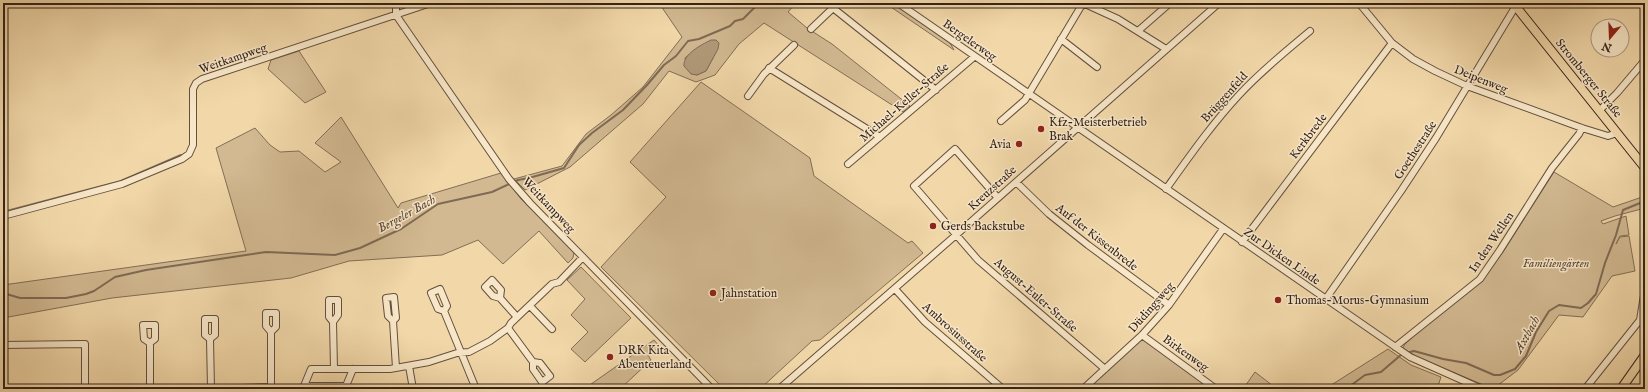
<svg xmlns="http://www.w3.org/2000/svg" width="1648" height="392" font-family="'IM FELL English',serif">
  <rect width="100%" height="100%" fill="#f2d8a9"/>
  <filter id="stains"><feTurbulence type="fractalNoise" baseFrequency=".005" numOctaves="4"/><feColorMatrix values="0 0 0 0 .2 0 0 0 0 .09 0 0 0 0 .02 0 0 0 .5 -.17"/></filter>
  <radialGradient id="worn" r=".72"><stop offset=".6" stop-color="#630" stop-opacity="0"/><stop offset="1" stop-color="#630" stop-opacity=".3"/></radialGradient>
  <!-- green -->
  <path fill="#d2b991" stroke="#826e56" fill-rule="evenodd" d="M659,3H796L788,12L807,28L832,44L910,106L903,112L764,23L739,44L715,75L696,82L669,71L643,104L570,167L525,190L514,179L562,166L586,134L611,115L643,87L682,37ZM696,49L713,58L706,71L697,75C687,72 687,68 685,58Z
    M885,3H892L950,43L954,50Z
    M299,51L326,92L305,103L268,69L271,60Z
    M701,82L810,158L814,176L908,243L912,241L923,253L820,340L812,341L760,389H724L601,267L666,197L630,162Z
    M341,117L398,208L401,203L501,173L521,199L574,252L573,258L568,263L539,231L503,264L478,240L442,255L349,261L291,278L112,298L3,318V285L246,251L216,148L255,128L270,145L280,152L299,151L325,172L341,162L315,143Z
    M1554,172L1613,207L1645,196V208L1615,216L1601,221L1603,224L1626,216L1629,235L1620,236L1616,244L1620,237L1629,236L1635,271L1612,276L1583,317L1559,315L1518,370L1493,389L1417,357L1403,348L1405,344L1433,319L1482,281L1503,252Z
    M581,267L631,318L585,362L571,349L588,332L571,315L585,299L567,280Z
    M1143,338L1211,389H1088Z
    M654,340L660,347L648,355L651,360L620,389H584Z
    M1388,349L1411,365L1441,377L1437,389H1325Z
    M1255,372L1277,389H1243Z"/>
  <!-- water -->
  <path fill="#b19a79" stroke="#7f6a54" d="M711,40H716L719,43L718,49L706,71L697,75L691,74L684,66C683,54 701,45 711,40Z"/>
  <g fill="none" stroke-linecap="round" stroke-linejoin="round">
    <!-- stream -->
    <path stroke="#7f6a54" stroke-width="2" d="M3,212L121,181L181,155
      M3,293L20,298H66L86,294L94,291L115,277L146,270L266,252L335,255L360,248L401,229L438,204L492,192L518,180L529,178L564,168L579,145L592,133L623,110L647,85L664,65L676,56L688,41L699,39L730,26L735,21L743,19L759,3
      M1406,353L1414,351L1443,359L1466,363L1494,375H1500L1515,369L1526,356L1536,332L1549,311L1559,305L1581,308L1588,303L1596,294L1605,263L1616,235L1623,210L1645,201
      M1346,389L1365,375L1381,372L1402,354"/>
    <!-- minor casing -->
    <g stroke="#63503f" stroke-width="8">
      <path id="minor" d="M396,3V15L509,179L530,203L712,389
        M898,3L1410,357L1482,389
        M1083,3L1118,19L1166,49
        M1359,3L1392,43L1413,59L1435,71L1467,86L1582,128L1608,136L1617,133
        M811,29L833,8L936,90
        M1138,31L1170,3
        M1061,39L1097,67
        M769,68L880,137
        M748,96L764,74L794,45
        M1600,110L1617,93L1645,60
        M1001,121L1025,100L1083,3
        M848,164L974,57
        M1016,182L1049,214L1088,245L1169,305
        M1166,189C1189,157 1212,124 1239,95C1261,71 1285,52 1310,31
        M998,198L955,149L914,186L978,260L1105,369
        M3,216L122,184L182,159L189,154L193,145V89L196,83L202,79L431,3
        M1242,242L1392,43
        M895,289L925,322L1003,389
        M500,298L501,290L492,280L485,287L493,296L500,298L517,317
        M1325,300L1401,191L1436,138L1517,4
        M530,306L552,329
        M444,311L447,306L440,289L431,293L438,309L444,311L476,389
        M393,321L396,318L394,297L386,298L388,316L393,321L396,368
        M333,322L338,315V300H329V317L333,322L334,369
        M508,328L533,362V369L542,382L550,376L540,363L533,362
        M1142,335L1216,389
        M210,339L215,335V319H205V335L210,339L211,388
        M150,343L155,339V325H143L144,339L150,343V388
        M3,345L85,344V389
        M1395,347L1480,279L1500,250L1552,168L1579,134L1582,128
        M409,366L413,389
        M304,386L311,369H390L429,362L457,353L469,352L490,341L508,328L511,323L552,284L559,282L583,257
        M271,387V332L276,327V313H266V326L271,332
        M112,389H152
        M209,389L271,387L276,389
        M300,389L304,386H346
        M348,389L346,386L353,369
        M779,389L956,235L1219,3
        M1083,389L1142,335L1169,305L1223,229
        M1585,389L1640,320L1645,289"/>
    </g>
    <!-- major casing -->
    <g stroke="#33221c" stroke-width="10">
      <path id="major" d="M1513,3L1645,168
        M1621,389L1645,355"/>
    </g>
    <!-- minor -->
    <use href="#minor" stroke="#f7e6c7" stroke-width="6"/>
    <!-- major -->
    <use href="#major" stroke="#f2d8a9" stroke-width="8"/>
  </g>
  <!-- markers -->
  <g fill="#8f2418" stroke="#f7e6c7" stroke-width="1.5">
    <circle cx="1041" cy="129" r="4"/>
    <circle cx="1019" cy="144" r="4"/>
    <circle cx="933" cy="226" r="4"/>
    <circle cx="713" cy="293" r="4"/>
    <circle cx="1278" cy="300" r="4"/>
    <circle cx="610" cy="357" r="4"/>
  </g>
  <g text-anchor="middle" stroke-width="3" stroke-linejoin="round" paint-order="stroke">
    <!-- street labels -->
    <g font-size="12" fill="#33221c" stroke="#f7e6c7">
      <text transform="translate(970 40) rotate(35)" y="4">Bergelerweg</text>
      <text transform="translate(233 58) rotate(-19)" y="4">Weitkampweg</text>
      <text transform="translate(1589 78) rotate(51)" y="4">Stromberger Straße</text>
      <text transform="translate(1481 79) rotate(22)" y="4">Deipenweg</text>
      <text transform="translate(1224 97) rotate(-48)" y="4">Brüggenfeld</text>
      <text transform="translate(904 102) rotate(-41)" y="4">Michael-Keller-Straße</text>
      <text transform="translate(1308 136) rotate(-53)" y="4">Kerkbrede</text>
      <text transform="translate(1415 150) rotate(-57)" y="4">Goethestraße</text>
      <text transform="translate(992 188) rotate(-42)" y="4">Kreuzstraße</text>
      <text transform="translate(549 205) rotate(47)" y="4">Weitkampweg</text>
      <text transform="translate(1097 237) rotate(38)" y="4">Auf der Kissenbrede</text>
      <text transform="translate(1491 242) rotate(-56)" y="4">In den Wellen</text>
      <text transform="translate(1282 256) rotate(35)" y="4">Zur Dicken Linde</text>
      <text transform="translate(1036 295) rotate(41)" y="4">August-Euler-Straße</text>
      <text transform="translate(1151 307) rotate(-49)" y="4">Düdingsweg</text>
      <text transform="translate(955 332) rotate(42)" y="4">Ambrosiusstraße</text>
      <text transform="translate(1186 353) rotate(36)" y="4">Birkenweg</text>
    </g>
    <!-- poi labels -->
    <g font-size="12" fill="#33221c" stroke="#f7e6c7" text-anchor="start">
      <text x="1049" y="126">Kfz-Meisterbetrieb<tspan x="1049" dy="14">Brak</tspan></text>
      <text x="1011" y="148" text-anchor="end">Avia</text>
      <text x="941" y="230">Gerds Backstube</text>
      <text x="721" y="297">Jahnstation</text>
      <text x="1286" y="304">Thomas-Morus-Gymnasium</text>
      <text x="618" y="354">DRK Kita<tspan x="618" dy="14">Abenteuerland</tspan></text>
    </g>
    <!-- park labels -->
    <g font-size="12" font-style="italic" fill="#5b4839" stroke="#f7e6c7">
      <text x="1556" y="267">Familiengärten</text>
    </g>
    <!-- water labels -->
    <g font-size="13" font-style="italic" fill="#5f4c3d" stroke="#f7e6c7">
      <text transform="translate(406 213) rotate(-29)" y="5">Bergeler Bach</text>
      <text transform="translate(1526 334) rotate(-61)" y="5">Axtbach</text>
    </g>
  </g>
  <!-- margin -->
  <rect width="1648" height="392" fill="none" stroke="#f2d8a9" stroke-width="16"/>
  <rect x="4" y="4" width="1640" height="384" fill="none" stroke="#33221c" stroke-width="2"/>
  <rect x="8" y="8" width="1632" height="376" fill="none" stroke="#33221c"/>
  <!-- north arrow -->
  <g transform="translate(1610 38) rotate(199)"><circle r="19" fill="#f7e6c7" stroke="#a99883"/>
  <path d="M0-3L7 15L0 10L-7 15Z" fill="#8f2418"/>
  <text y="-6" font-size="11" font-weight="bold" text-anchor="middle" fill="#33221c">N</text>
  </g>
  <rect width="100%" height="100%" filter="url(#stains)"/>
  <rect width="100%" height="100%" fill="url(#worn)"/>
</svg>
